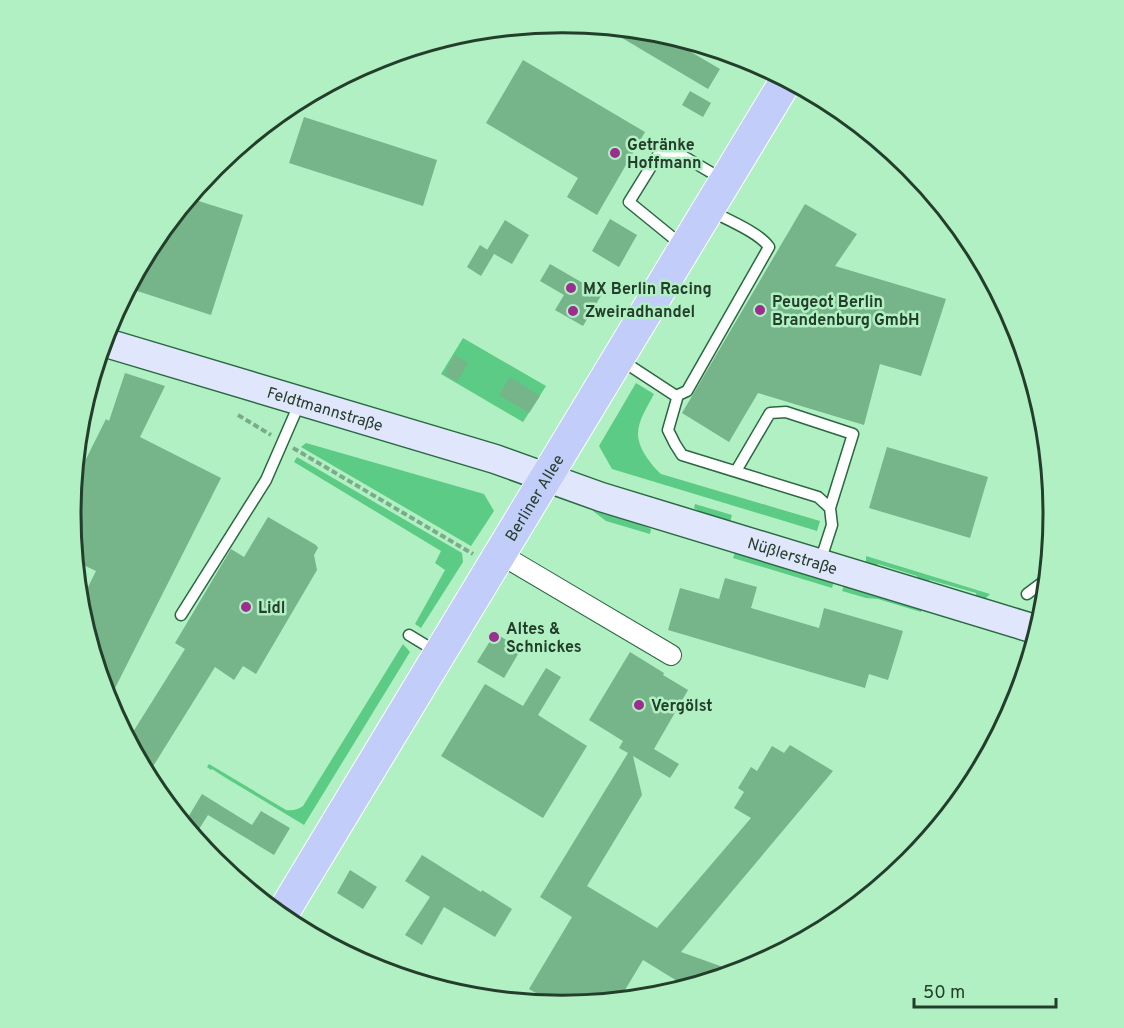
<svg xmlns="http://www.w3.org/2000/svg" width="1124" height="1028" font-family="Overpass,sans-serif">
  <rect width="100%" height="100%" fill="#b0f0c2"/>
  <!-- green -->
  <path fill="#5ccb85" d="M463,338L546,386L523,422L441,374Z
    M636,383L654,394C648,406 638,420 638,434C638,448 651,465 661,474L820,521L817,531L612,469L599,446Z
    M306,443L484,494L494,511L471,546L301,447Z
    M297,457L462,553L463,562L421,628L415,624L445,570L435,563L441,551L294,462Z
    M695,504L732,515L729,526L720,523L694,508Z
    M594,509L628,519L651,529L650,534L606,521L593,511Z
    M735,552L835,577L832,588L733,558Z
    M866,556L990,594L982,602L977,600L976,593L930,580L923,585L919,583L917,576L878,564L872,569L866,567Z
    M846,580L869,588L871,594L913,607L920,603L923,604L921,612L878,599L866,598L842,591Z
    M403,644L410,652L304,825L226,778L212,769L211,770L207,767L209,764L286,810C292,811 297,810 303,806Z"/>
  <!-- building -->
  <path fill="#76b489" d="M602,26L657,32L720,69L708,89Z
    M523,60L645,132L597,215L567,197L578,178L486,123Z
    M690,91L711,103L703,117L682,105Z
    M304,117L437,160L423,206L289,163Z
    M189,198L243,215L211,315L128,288L154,241Z
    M805,204L857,234L835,266L946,299L921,376L880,364L864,425L758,393L729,442L682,413Z
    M610,219L637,235L619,267L592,251Z
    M505,220L529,235L512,264L487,250Z
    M480,245L494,254L481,276L467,267Z
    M550,264L602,294L583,326L555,310L564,295L540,281Z
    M455,355L468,363L457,382L444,374Z
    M125,373L165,386L140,437L221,478L108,702L79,605L96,571L75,561L70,514L74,483L106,419L109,421Z
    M510,377L540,396L529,413L499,395Z
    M887,447L988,477L970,538L869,508Z
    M268,517L316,545L318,548L314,555L317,570L256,674L243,666L234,680L215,667L147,776L128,740L185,649L175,643L231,549L244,557Z
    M725,578L757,587L751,608L819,628L824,608L903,631L888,680L869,674L865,688L668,630L680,588L719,599Z
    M495,633L521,649L504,678L477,662Z
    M630,652L664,673L663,675L688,690L654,749L679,764L670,778L633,756L642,795L587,886L657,928L751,818L734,808L744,792L738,788L751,767L757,771L772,746L784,753L790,745L833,771L681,952L737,972L687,987L643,960L619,1000L556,1005L529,989L572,917L540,897L628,753L619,748L623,741L589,720Z
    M546,668L561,677L538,715L587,746L543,818L441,756L485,684L523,706Z
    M202,794L252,825L261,811L290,828L274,855L208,815L194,837L184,824Z
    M422,855L481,892L482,890L512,909L495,937L444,907L422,945L405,935L430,897L405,881Z
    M350,870L377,887L363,909L337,893Z"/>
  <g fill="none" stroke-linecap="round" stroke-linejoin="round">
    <!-- lane casing -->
    <g stroke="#2a6841" stroke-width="13">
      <path id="lane" d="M683,246L629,202L660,152L678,153L722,179
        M621,360L676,396L687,391L769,247C760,233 726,219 711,211
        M678,395L668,430L675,444L682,455L818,497L830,508L832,525L820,562
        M736,471L770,413L786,412L853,434L830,508
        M1027,594L1047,579
        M181,615L266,480L300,402
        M409,635L437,652"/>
    </g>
    <!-- street casing -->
    <g stroke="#2a6841" stroke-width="22">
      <path id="street" d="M500,554L671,655"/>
    </g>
    <!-- secondary casing -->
    <g stroke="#2a6841" stroke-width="31">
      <g id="secondary">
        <path id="s1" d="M103,342L495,459L601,497L1038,630"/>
      </g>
    </g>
    <!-- primary casing -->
    <g stroke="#fff" stroke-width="34">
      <g id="primary">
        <path id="s2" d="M281,916L787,79"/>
      </g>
    </g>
    <!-- path -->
    <path stroke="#7bac89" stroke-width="4" stroke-dasharray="6 3" stroke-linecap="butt" d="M238,415L271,435
      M293,448L473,554"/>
    <!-- lane -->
    <use href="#lane" stroke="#fff" stroke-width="10"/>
    <!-- street -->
    <use href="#street" stroke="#fff" stroke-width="20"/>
    <!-- secondary -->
    <use href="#secondary" stroke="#e0e6fc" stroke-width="28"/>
    <!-- primary -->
    <use href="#primary" stroke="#c2cdf9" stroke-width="32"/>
  </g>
  <!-- markers -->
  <g fill="#9b2e8e" stroke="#b0f0c2" stroke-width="2">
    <circle cx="615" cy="153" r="6"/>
    <circle cx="571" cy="288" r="6"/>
    <circle cx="760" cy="310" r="6"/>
    <circle cx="573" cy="311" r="6"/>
    <circle cx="246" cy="607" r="6"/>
    <circle cx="494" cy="637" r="6"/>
    <circle cx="639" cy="705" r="6"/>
  </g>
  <g text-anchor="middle" stroke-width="5" stroke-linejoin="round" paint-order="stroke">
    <!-- poi labels -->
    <g font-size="16" font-weight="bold" fill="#243e2c" stroke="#b0f0c2" text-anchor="start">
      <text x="627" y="150">Getränke<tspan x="627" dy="18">Hoffmann</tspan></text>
      <text x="583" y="294">MX Berlin Racing</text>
      <text x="772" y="307">Peugeot Berlin<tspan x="772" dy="18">Brandenburg GmbH</tspan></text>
      <text x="585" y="317">Zweiradhandel</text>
      <text x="258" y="613">Lidl</text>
      <text x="506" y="634">Altes &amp;<tspan x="506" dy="18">Schnickes</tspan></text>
      <text x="651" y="711">Vergölst</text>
    </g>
    <!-- street labels -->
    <g font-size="16" fill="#243e2c" stroke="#b0f0c2">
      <text dy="6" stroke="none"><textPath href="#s1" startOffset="232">Feldtmannstraße</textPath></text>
      <text dy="6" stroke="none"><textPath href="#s2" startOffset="489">Berliner Allee</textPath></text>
      <text dy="6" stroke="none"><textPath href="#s1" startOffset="722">Nüßlerstraße</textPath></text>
    </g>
  </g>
  <!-- crop -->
  <path d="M0 0H1124V1028H0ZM81 514a481 481 0 1 1 962 0a481 481 0 1 1-962 0Z" fill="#b0f0c2" fill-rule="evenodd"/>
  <path fill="none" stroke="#243e2c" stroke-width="3" d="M81 514a481 481 0 1 1 962 0a481 481 0 1 1-962 0Z"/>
  <!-- scale -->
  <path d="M914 998v9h142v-9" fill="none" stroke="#243e2c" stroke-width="3"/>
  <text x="923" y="998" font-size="18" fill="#243e2c" stroke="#b0f0c2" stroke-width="4.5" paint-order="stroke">50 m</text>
</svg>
